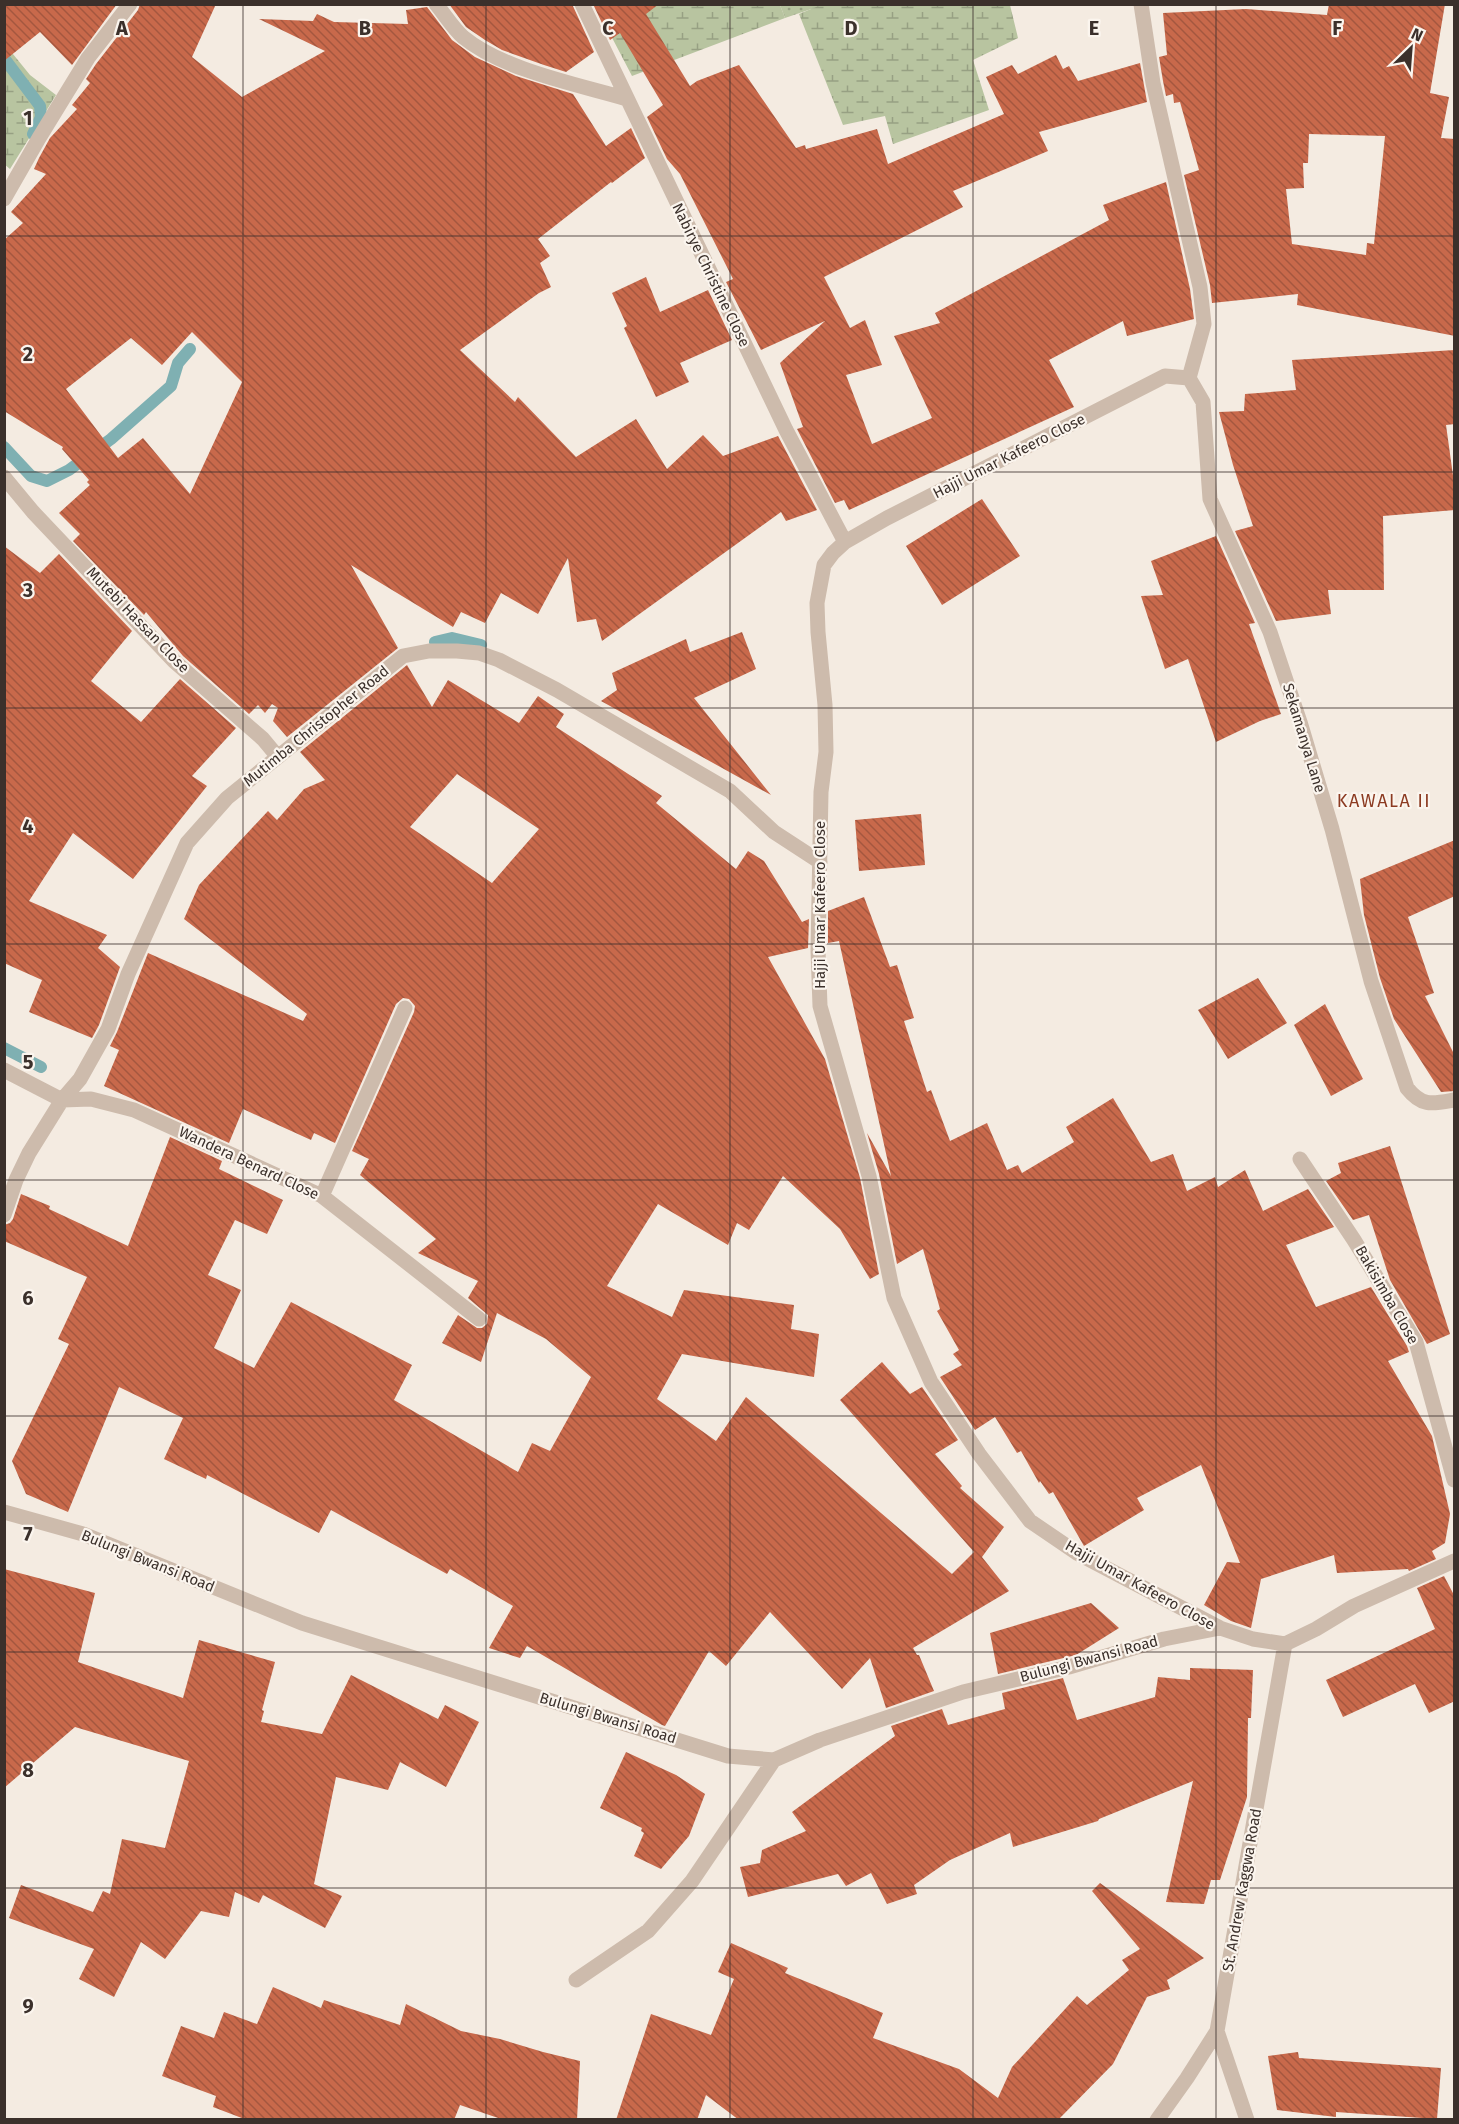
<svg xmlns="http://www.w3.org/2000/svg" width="1459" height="2124" font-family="'Fira Sans',sans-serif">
  <defs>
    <pattern id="green-dots" width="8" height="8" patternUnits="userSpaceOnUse" patternTransform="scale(1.5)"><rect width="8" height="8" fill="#b8c4a0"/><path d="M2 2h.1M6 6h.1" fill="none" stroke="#97a083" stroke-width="1.8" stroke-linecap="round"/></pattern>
    <pattern id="wetland-marsh" width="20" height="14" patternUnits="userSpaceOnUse" patternTransform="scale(1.5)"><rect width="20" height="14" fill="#b8c4a0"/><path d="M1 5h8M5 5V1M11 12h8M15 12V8" fill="none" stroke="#97a083"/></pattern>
    <pattern id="building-back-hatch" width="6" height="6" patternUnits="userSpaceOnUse" patternTransform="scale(1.5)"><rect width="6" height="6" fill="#c8694b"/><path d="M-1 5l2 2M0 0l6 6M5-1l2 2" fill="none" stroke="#a4573f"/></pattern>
  </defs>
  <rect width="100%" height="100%" fill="#f4ebe1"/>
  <!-- green -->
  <path fill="url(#green-dots)" d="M780,5H823L785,18Z"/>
  <!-- wetland -->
  <path fill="url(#wetland-marsh)" d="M823,4L1010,5L1018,38L973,60L989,110L893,144L885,116L843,125L799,14Z
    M595,5H780L785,18L632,76Z
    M4,43L30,75L56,95L10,169L4,164Z"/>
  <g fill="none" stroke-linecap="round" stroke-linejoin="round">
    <!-- stream -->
    <path stroke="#7fb0b2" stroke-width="12" d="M4,58L40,106L41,117L33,134
      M4,447L31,476L47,481L69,470L111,439L171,386L178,363L190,349
      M435,642L452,638L481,645
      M4,1048L41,1067"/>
  </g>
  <!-- building -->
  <path fill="url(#building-back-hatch)" fill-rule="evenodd" d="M4,4H117L72,65L40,32L4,61Z
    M140,4H216L192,57L242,97L325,51L259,19L313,21L317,14L334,22L408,24L406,10L427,7L452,40L475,57L516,76L573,94L606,146L631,128L645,158L612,183L611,182L538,239L550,256L540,263L551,287L539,293L460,350L515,402L518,397L576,457L636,419L667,469L703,435L723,456L778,436L817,510L786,521L781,512L602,641L596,619L577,622L568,558L538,614L501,593L485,623L461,612L453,627L351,565L398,648L287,737L273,721L278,708L272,704L265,713L258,705L249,714L183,656L146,612L144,615L73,541L80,534L59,513L90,485L87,482L89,480L62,449L63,447L4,411V240L23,223L11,212L46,174L34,169L39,158L50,138L77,109L72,105L90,83L86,79L96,64L138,10ZM192,332L242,382L190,494L143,438L118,458L66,389L131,338L162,365Z
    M449,4H572L594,52L566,72L544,65L502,50L485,40L466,27Z
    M593,4H659L646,14L690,86L697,81L739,65L796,148L805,145L806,149L877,129L888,164L1004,114L986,77L1012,65L1018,74L1056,55L1063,69L1069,66L1078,81L1140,63L1147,102L1039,132L1048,151L953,191L963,207L824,277L850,328L865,320L882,365L846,375L872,444L932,418L894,336L940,323L935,313L1109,220L1103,205L1166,182L1190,289L1194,319L1127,336L1123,321L1049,360L1074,407L849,510L844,500L835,503L797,429L803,427L780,363L825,321L761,350L726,282L733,279L680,174L667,159L647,117L663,105L620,33L610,40Z
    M1329,4H1445L1430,93L1449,97L1441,138L1455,139V336L1297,305L1298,294L1212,303L1210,285L1184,175L1199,170L1180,102L1174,103L1173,94L1166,96L1163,81L1159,57L1167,55L1163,13L1246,9L1327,15ZM1309,134L1385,136L1374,244L1367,243L1366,255L1292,244L1286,189L1304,188L1303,163H1308Z
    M646,277L660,312L708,290L732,340L680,363L689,382L656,397L624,328L627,326L612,293Z
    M1455,350V424L1446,425L1455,490V510L1383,516L1384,590H1328L1331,614L1276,621L1235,531L1253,526L1233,465L1219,412L1244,411L1245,394L1296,390L1292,360Z
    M982,499L1020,556L942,605L906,546Z
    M1216,536L1255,623L1249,624L1281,714L1260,721L1216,742L1188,659L1165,669L1141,596L1163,595L1151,561Z
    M4,546L40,573L59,554L132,631L91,681L141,722L180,679L236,728L192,776L207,786L133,879L73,833L29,901L107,935L98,948L120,967L99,1025L92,1038L29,1012L42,980L4,963Z
    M742,632L756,669L694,698L771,795L601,701L617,690L612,673L686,639L690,652Z
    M407,665L432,707L448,680L519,723L538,696L564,714L556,727L662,796L656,803L736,869L748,851L764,861L802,922L809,919L808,948L768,957L825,1059L860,1178L879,1274L870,1279L840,1229L783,1176L749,1230L737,1223L728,1245L658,1204L607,1286L672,1317L684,1290L794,1305L791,1329L819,1334L814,1377L682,1354L657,1399L716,1441L746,1397L952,1574L974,1552L840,1400L882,1362L910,1394L922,1387L958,1440L935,1454L962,1486L960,1488L1004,1527L982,1557L1009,1591L913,1648L917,1655H919L934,1691L886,1708L870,1658L842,1689L770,1612L726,1666L709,1651L665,1726L662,1725L527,1646L520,1658L489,1648L513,1606L450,1569L447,1574L331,1510L319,1533L207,1475L206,1479L164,1459L183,1418L119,1387L68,1512L26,1494L12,1461L69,1344L58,1339L87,1277L4,1241V1225L10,1223L13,1219L21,1194L50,1206L49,1209L128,1246L170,1137L222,1161L219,1169L283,1200L267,1234L235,1220L208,1275L241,1290L214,1348L254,1368L291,1302L412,1365L394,1400L518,1472L532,1443L550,1451L591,1377L546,1339L497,1313L481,1362L442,1343L458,1315L477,1328H482L487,1324L488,1315L468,1298L478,1281L418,1253L436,1239L360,1175L369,1159L352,1151L414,1012L415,1006L409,999L403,998L396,1004L335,1143L314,1133L311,1140L243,1109L229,1143L104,1086L119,1050L110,1046L117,1032L148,953L303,1021L307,1014L184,919L199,885L268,811L277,820L304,789L325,780L300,752ZM457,774L539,829L492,883L410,827Z
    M921,814L925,865L859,871L855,820Z
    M1455,840V896L1408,917L1434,993L1425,996L1455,1056V1091L1441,1092L1394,1019L1380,978L1364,915L1360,879Z
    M864,897L890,967L897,965L914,1018L904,1021L927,1092L931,1090L950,1141L987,1123L1007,1170L1018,1165L1022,1173L1074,1142L1066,1127L1113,1098L1151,1162L1173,1154L1187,1191L1215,1177L1218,1187L1245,1170L1263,1211L1308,1189L1334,1227L1286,1245L1316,1307L1371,1287L1407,1346L1409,1352L1388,1361L1432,1436L1450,1514L1445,1543L1432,1551L1436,1559L1409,1571L1408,1569L1337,1573L1334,1555L1261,1579L1251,1628L1231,1621L1204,1605L1227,1562L1240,1563L1201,1465L1137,1498L1144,1510L1084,1546L1053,1492L1049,1494L1040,1481L1039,1483L1021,1451L1017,1453L995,1417L975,1430L940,1377L962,1365L953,1354L959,1350L937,1311L940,1309L923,1249L897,1264L879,1174L867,1133L891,1176L839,941L828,943V911Z
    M1258,978L1287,1023L1228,1059L1198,1010Z
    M1325,1004L1363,1079L1331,1096L1294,1025Z
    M1390,1146L1450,1334L1427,1344L1390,1280L1369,1215L1353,1220L1326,1181L1341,1173L1338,1163Z
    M4,1569L95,1593L78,1662L183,1698L199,1640L275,1662L262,1710L264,1711L261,1722L322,1734L351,1675L438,1719L445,1705L479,1722L446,1787L400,1762L388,1790L336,1777L314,1884L342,1896L325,1928L263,1895L259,1903L235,1892L229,1917L201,1911L165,1959L141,1942L114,1997L79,1979L94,1949L9,1918L21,1885L93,1912L103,1891L110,1894L122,1839L165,1848L189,1761L75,1727L4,1788Z
    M1444,1576L1455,1597V1701L1429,1713L1415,1684L1343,1717L1326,1680L1435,1629L1417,1588Z
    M1091,1603L1119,1628L1076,1655L998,1674L990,1633Z
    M1190,1668L1253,1670L1251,1718H1248L1247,1797L1220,1880H1211L1204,1904L1166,1902L1193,1781L1099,1819L1098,1821L1013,1847L1010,1833L950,1860L914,1885L917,1894L887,1904L871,1873L846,1886L838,1874L748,1897L740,1867L760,1863L762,1850L806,1831L792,1812L895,1736L891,1726L942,1709L948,1725L1005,1709L1002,1693L1063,1678L1077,1720L1155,1697L1158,1677L1190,1680Z
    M626,1752L676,1775L705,1794L689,1836L661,1869L634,1856L644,1833L641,1831L642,1828L600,1808Z
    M1100,1883L1204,1958L1167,1980L1170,1989L1147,1997L1113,2064L1058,2120H739L706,2095L697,2120H616L651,2014L711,2035L734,1979L718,1972L731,1943L788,1968L785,1973L883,2013L873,2038L959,2069L998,2098L1012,2067L1077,1996L1087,2005L1129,1970L1122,1960L1140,1949L1092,1891Z
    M273,1987L321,2008L324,2000L400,2025L406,2004L461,2031L500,2039L543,2052L580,2061L577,2120H504L460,2105L454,2120H247L213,2107L216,2096L162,2076L181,2026L214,2038L224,2012L257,2024Z
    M1298,2052L1299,2058L1441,2068L1437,2119L1336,2112V2117L1277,2110L1268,2056Z"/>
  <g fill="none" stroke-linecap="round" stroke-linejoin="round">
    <!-- minor -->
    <path stroke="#cdbbac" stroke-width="15" d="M436,4C445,15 453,28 463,37C503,70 576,84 627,99
      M582,4L786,430L845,542
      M1141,4L1153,83L1200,287L1204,324L1189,378L1165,376L887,518L845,542L833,553L824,565L817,603L818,632L825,705L826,752L821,792L818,950L820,1006L869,1176L894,1298L931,1382L979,1454L1030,1521L1077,1553L1220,1628L1253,1639L1285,1644L1316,1629L1354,1606L1454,1561
      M4,199L39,138L88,58L130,4
      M1189,378L1203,402L1210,499L1270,632L1300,722L1332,829L1371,981L1407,1088C1422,1107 1432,1104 1454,1100
      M4,477L33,512L174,661L263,739L278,757
      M4,1070L62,1100L91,1099L134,1110L322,1196L479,1319
      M1300,1159L1354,1240L1416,1342L1454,1480
      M322,1196L405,1008
      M4,1215L16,1180L29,1153L62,1100L80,1079L108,1029L128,974L187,843L227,798L403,656L429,651H457L479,653L499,660L557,690L730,791L774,832L820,862
      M4,1512L83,1534L302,1623L728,1756L774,1760L820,1740L963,1692L1069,1667L1164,1639L1220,1628
      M576,1980L648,1931L692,1881L774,1760
      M1217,2031L1247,2120
      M1157,2120L1187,2078L1217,2031L1285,1644"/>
  </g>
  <!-- grid -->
  <path fill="none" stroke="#3b302b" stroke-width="1.5" stroke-opacity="0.55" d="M243,4V2120M486,4V2120M730,4V2120M973,4V2120M1216,4V2120M4,236H1454M4,472H1454M4,708H1454M4,944H1454M4,1180H1454M4,1416H1454M4,1652H1454M4,1888H1454"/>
  <g text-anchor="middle" stroke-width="4.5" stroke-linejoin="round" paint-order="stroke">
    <!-- street labels -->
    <g font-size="15" fill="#3b302b" stroke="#fbf5ee">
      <text transform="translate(711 275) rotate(64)" y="5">Nabirye Christine Close</text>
      <text transform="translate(1009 456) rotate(-27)" y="5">Hajji Umar Kafeero Close</text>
      <text transform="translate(138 620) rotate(46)" y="5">Mutebi Hassan Close</text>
      <text transform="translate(316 726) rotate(-39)" y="5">Mutimba Christopher Road</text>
      <text transform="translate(1304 738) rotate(73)" y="5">Sekamanya Lane</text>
      <text transform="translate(820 905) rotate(-90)" y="5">Hajji Umar Kafeero Close</text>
      <text transform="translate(249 1163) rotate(25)" y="5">Wandera Benard Close</text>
      <text transform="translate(1387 1295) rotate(60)" y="5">Bakisimba Close</text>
      <text transform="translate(148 1561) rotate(22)" y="5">Bulungi Bwansi Road</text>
      <text transform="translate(1140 1585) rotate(29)" y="5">Hajji Umar Kafeero Close</text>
      <text transform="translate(1089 1659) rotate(-15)" y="5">Bulungi Bwansi Road</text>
      <text transform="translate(608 1718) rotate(17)" y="5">Bulungi Bwansi Road</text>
      <text transform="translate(1242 1890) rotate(-80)" y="5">St. Andrew Kaggwa Road</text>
    </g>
    <!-- quarter labels -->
    <g font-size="18" letter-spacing="1.5" fill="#8c3b22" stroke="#fbf5ee">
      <text x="1384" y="807">KAWALA II</text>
    </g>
  </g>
  <g font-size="20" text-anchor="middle" font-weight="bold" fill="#3b302b" stroke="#fbf5ee" stroke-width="4.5" stroke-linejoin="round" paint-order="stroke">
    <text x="122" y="35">A</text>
    <text x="365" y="35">B</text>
    <text x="608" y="35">C</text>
    <text x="851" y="35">D</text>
    <text x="1094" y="35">E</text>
    <text x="1337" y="35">F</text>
    <text x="28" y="125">1</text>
    <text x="28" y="361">2</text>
    <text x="28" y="597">3</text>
    <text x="28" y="833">4</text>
    <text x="28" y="1069">5</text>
    <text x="28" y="1305">6</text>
    <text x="28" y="1541">7</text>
    <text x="28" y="1777">8</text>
    <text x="28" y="2013">9</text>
  </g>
  <!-- border -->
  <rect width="1459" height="2124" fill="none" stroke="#3b302b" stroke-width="12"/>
  <!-- north arrow -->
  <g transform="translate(1411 48) rotate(25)" stroke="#fbf5ee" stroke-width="4.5" paint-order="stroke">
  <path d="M0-4.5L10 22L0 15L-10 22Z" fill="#3b302b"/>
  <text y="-9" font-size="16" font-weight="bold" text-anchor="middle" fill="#3b302b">N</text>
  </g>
</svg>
